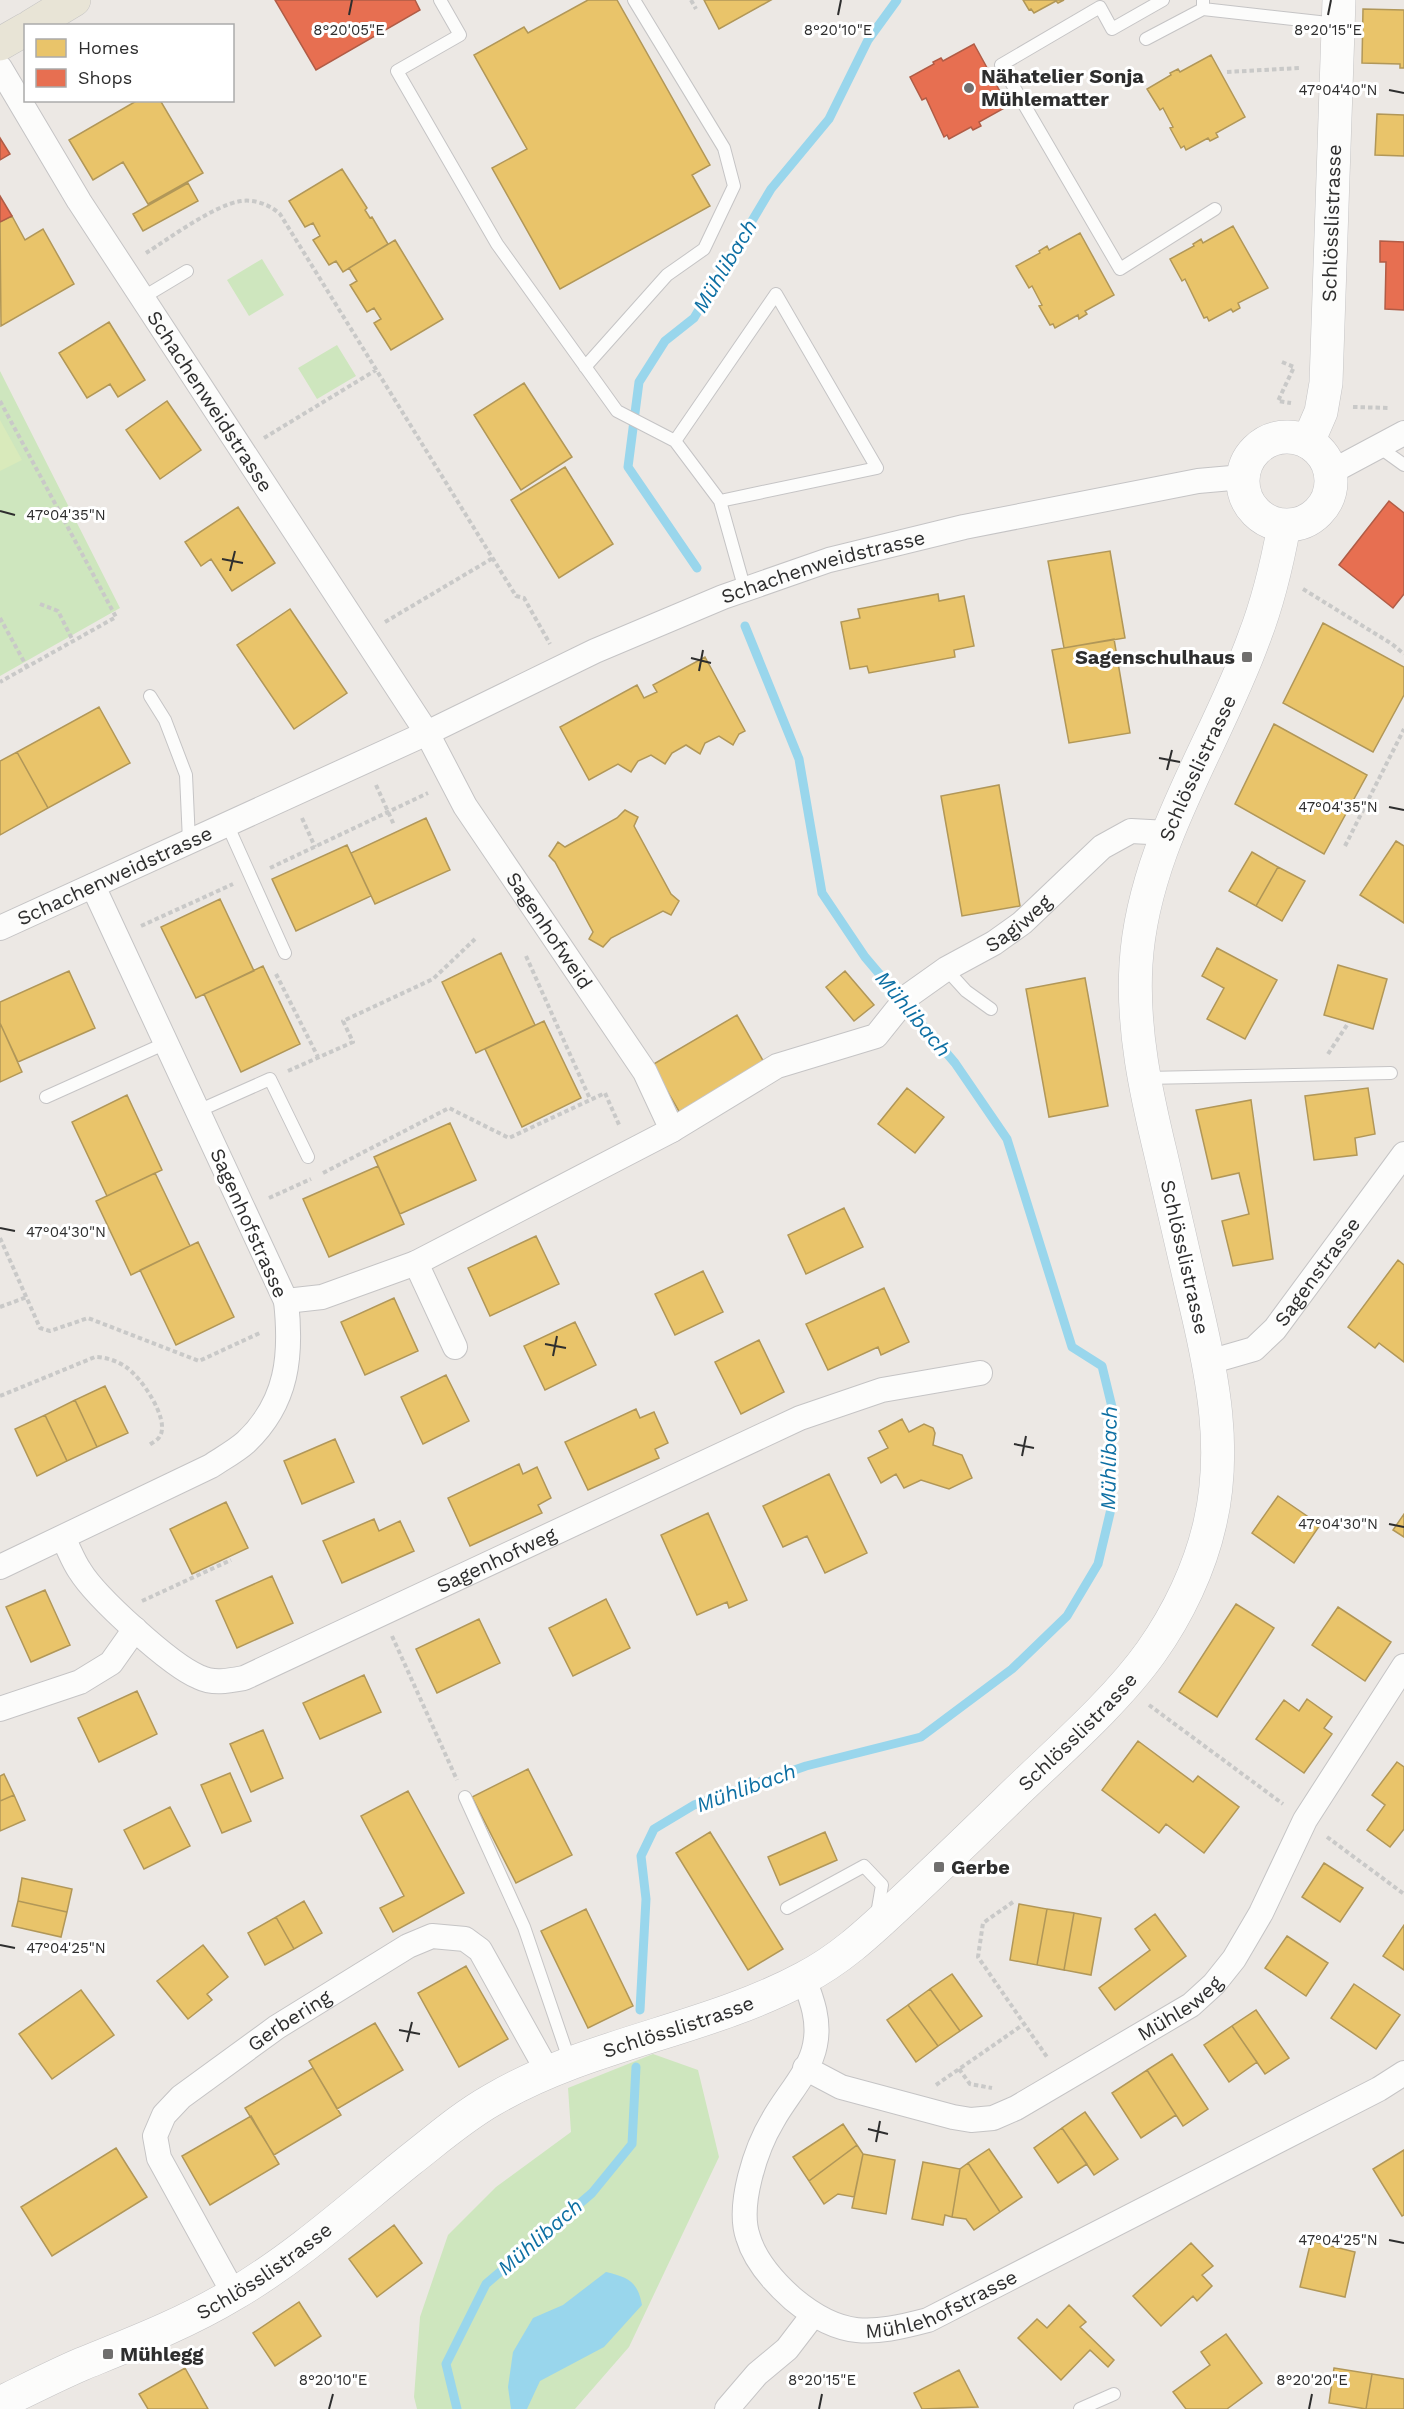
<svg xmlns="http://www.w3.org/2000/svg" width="1404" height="2409" font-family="'Work Sans',sans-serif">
  <rect width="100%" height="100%" fill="#ece8e4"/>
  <!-- green -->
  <path fill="#cee6be" d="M262,259L284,295L249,316L227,280Z
    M337,345L356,376L317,399L298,368Z
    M0,371L120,608L0,676Z
    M653,2054L698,2070L719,2157L629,2347L575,2409H417L414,2397L420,2317L448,2235L496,2187L571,2132L568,2088Z"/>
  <!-- pitch -->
  <path fill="#d9eabb" d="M0,420L22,460L0,471Z"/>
  <!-- water -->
  <path fill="#99d6ec" d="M606,2272C628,2277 638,2282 642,2305L604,2347L540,2381L527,2409H511L508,2387L513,2352L533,2318L563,2305Z"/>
  <!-- homes -->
  <path fill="#e9c46a" stroke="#b19758" stroke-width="1.5" d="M588,0H617L710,165L692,175L710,206L560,289L492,168L527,149L474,55L524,27L528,33Z
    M704,0H771L719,29Z
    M1023,0H1064L1058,3L1056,1L1034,13L1031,9L1029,10Z
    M1363,9L1404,10V68H1400V64L1362,63Z
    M1211,55L1245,117L1216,133L1218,137L1210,141L1208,138L1186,150L1184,146L1181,148L1170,128L1173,127L1163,108L1160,110L1147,89L1171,75L1170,73L1178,69L1180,72Z
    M138,100H160L203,173L148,204L123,162L93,180L69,140Z
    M1377,114L1404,115V156L1375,155Z
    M342,169L367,208L365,210L370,218L372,217L388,244L343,272L336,261L329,265L313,240L320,236L313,223L305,227L289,201Z
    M188,183L198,201L143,231L133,214Z
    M12,216L25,240L43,229L74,284L1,326L0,222Z
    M1233,226L1268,288L1238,303L1240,308L1233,312L1231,309L1209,321L1207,317L1204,318L1185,279L1182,281L1170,259L1194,246L1193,244L1201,239L1203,243Z
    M1080,233L1114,295L1085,311L1087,314L1079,319L1078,315L1055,328L1053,324L1050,325L1039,306L1042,305L1032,286L1029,288L1016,266L1040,253L1039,251L1047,246L1049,250Z
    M395,240L443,319L391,350L374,323L381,319L374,308L367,312L350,285L357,281L349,268Z
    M109,322L145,380L118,397L110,384L87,398L59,353Z
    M524,383L572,457L521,490L474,415Z
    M167,401L201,450L160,479L126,430Z
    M565,467L613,544L559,578L511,500Z
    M238,507L275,563L232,591L211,559L201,566L185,542Z
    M1110,551L1125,638L1064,648L1048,561Z
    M938,594L939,601L964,596L974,646L954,650L955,657L869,673L867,666L850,669L841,622L860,618L858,609Z
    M290,609L347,693L294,729L237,645Z
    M1323,623L1404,667V695L1373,752L1283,703Z
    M1114,639L1130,733L1069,743L1052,650Z
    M705,657L745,731L739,734L733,745L719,736L705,743L700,754L686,745L672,753L665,764L651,755L638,761L631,772L618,764L589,780L560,727L637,685L644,698L657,692L653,685Z
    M99,707L130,763L48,808L17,752Z
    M1274,724L1367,775L1324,854L1235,804Z
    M17,752L48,808L0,835V761Z
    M999,785L1020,906L962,916L941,796Z
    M625,810L638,817L634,826L671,894L679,901L671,915L663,911L611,938L603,947L589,939L593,932L555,862L549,856L558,842L565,847L617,818Z
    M426,818L450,870L375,904L351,853Z
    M1396,841L1404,846V923L1360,895Z
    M347,845L371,896L296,931L272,879Z
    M1252,852L1278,867L1256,906L1229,891Z
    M1278,867L1305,881L1282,921L1256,906Z
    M220,899L254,971L196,998L161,927Z
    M1217,948L1277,980L1245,1039L1207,1019L1224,988L1202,976Z
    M501,953L535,1025L476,1053L442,982Z
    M1338,965L1387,979L1373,1029L1324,1015Z
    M263,966L300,1044L241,1072L204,994Z
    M69,971L95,1028L18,1062L0,1023V1002Z
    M845,971L874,1005L854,1021L826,987Z
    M1085,978L1108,1106L1049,1117L1026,989Z
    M737,1015L765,1064L680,1113L652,1065Z
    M544,1021L581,1098L522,1127L485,1049Z
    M0,1023L22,1072L0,1082Z
    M907,1088L944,1117L915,1153L878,1124Z
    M1368,1088L1375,1134L1355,1138L1357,1155L1314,1160L1305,1096Z
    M127,1095L162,1170L107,1196L72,1122Z
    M1251,1100L1273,1259L1233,1266L1222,1221L1249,1214L1239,1173L1212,1179L1196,1110Z
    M450,1123L476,1180L400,1214L374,1157Z
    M378,1166L404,1224L329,1257L303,1199Z
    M155,1173L190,1246L131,1275L96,1201Z
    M844,1208L863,1247L806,1274L788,1235Z
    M536,1236L559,1284L490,1316L468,1268Z
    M198,1242L234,1317L176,1345L140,1270Z
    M1398,1260L1404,1265V1362L1379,1343L1375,1348L1348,1327Z
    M703,1271L723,1312L675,1335L655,1294Z
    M884,1288L909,1342L881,1355L878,1347L828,1370L806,1324Z
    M394,1298L418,1351L365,1375L341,1322Z
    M575,1322L596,1365L545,1390L524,1346Z
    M759,1340L784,1392L741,1414L715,1362Z
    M446,1375L469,1421L423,1444L401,1397Z
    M105,1386L128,1433L97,1447L75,1400Z
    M75,1400L97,1447L67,1461L45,1415Z
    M636,1409L640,1418L654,1412L668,1443L655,1449L659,1458L588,1490L565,1442Z
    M45,1415L67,1461L37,1476L15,1429Z
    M902,1419L909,1432L924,1424L933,1428L935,1433L933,1445L962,1455L972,1478L949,1489L921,1480L904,1488L896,1474L881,1483L868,1458L888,1448L879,1431Z
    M335,1439L354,1482L302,1504L284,1461Z
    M519,1464L523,1474L537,1467L551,1498L538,1505L542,1513L470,1546L448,1498Z
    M829,1474L867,1553L825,1573L807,1536L783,1547L763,1506Z
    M1278,1496L1320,1525L1294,1563L1252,1533Z
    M226,1502L248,1548L192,1574L170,1529Z
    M708,1513L747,1600L729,1608L727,1602L697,1615L661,1535Z
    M1404,1514V1537L1393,1530Z
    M374,1519L379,1531L400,1521L414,1551L342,1583L323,1541Z
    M272,1576L293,1623L237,1648L216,1601Z
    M45,1590L70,1645L31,1662L6,1607Z
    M606,1599L630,1648L573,1676L549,1628Z
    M1236,1604L1274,1628L1217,1717L1179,1692Z
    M1338,1607L1391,1642L1365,1681L1312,1645Z
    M479,1619L500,1663L437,1693L416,1649Z
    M364,1675L381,1712L320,1739L303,1703Z
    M137,1691L157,1734L99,1762L78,1718Z
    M1307,1699L1332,1717L1324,1728L1332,1734L1304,1773L1256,1739L1284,1700L1299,1711Z
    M263,1730L283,1778L251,1792L230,1744Z
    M1138,1741L1193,1782L1198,1776L1239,1807L1204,1853L1166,1824L1159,1833L1102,1790Z
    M1397,1762L1404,1767V1829L1390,1847L1367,1830L1385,1805L1372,1795Z
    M528,1769L572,1855L516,1883L472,1797Z
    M230,1773L251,1821L222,1833L201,1785Z
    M4,1774L14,1795L0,1801V1776Z
    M408,1791L464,1893L393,1932L380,1908L404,1896L361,1816Z
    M14,1795L25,1820L0,1831V1801Z
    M170,1807L190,1846L144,1869L124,1830Z
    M710,1832L783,1949L748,1970L676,1853Z
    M825,1832L837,1860L780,1885L768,1857Z
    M1324,1863L1363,1888L1340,1922L1302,1897Z
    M22,1878L72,1889L67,1912L18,1901Z
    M18,1901L67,1912L61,1937L12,1926Z
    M304,1901L322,1933L294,1949L276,1917Z
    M1019,1904L1047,1909L1037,1965L1010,1960Z
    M586,1909L633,2006L588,2028L541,1931Z
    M1047,1909L1074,1913L1064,1970L1037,1965Z
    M1074,1913L1101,1918L1091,1975L1064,1970Z
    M1155,1914L1186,1956L1115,2010L1099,1988L1150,1950L1135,1929Z
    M276,1917L294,1949L265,1965L248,1933Z
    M1404,1925V1970L1383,1956Z
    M1287,1936L1328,1963L1306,1996L1265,1968Z
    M203,1945L228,1977L207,1994L212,2000L188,2019L157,1981Z
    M466,1966L508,2039L459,2067L418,1993Z
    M952,1974L982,2016L960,2031L930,1989Z
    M1354,1984L1400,2015L1376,2049L1331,2018Z
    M930,1989L960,2031L938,2046L908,2005Z
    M81,1990L114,2035L52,2079L19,2034Z
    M908,2005L938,2046L916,2062L887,2020Z
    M1256,2010L1289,2058L1265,2074L1232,2026Z
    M375,2023L403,2070L337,2109L309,2061Z
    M1232,2026L1257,2062L1229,2082L1204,2045Z
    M1172,2054L1208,2109L1183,2126L1147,2070Z
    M313,2068L341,2115L274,2155L245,2108Z
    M1147,2070L1176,2115L1141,2138L1112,2093Z
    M1085,2112L1118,2159L1094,2175L1062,2128Z
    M251,2116L279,2164L210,2205L182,2156Z
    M843,2124L857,2145L809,2181L793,2157Z
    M1062,2128L1087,2164L1058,2183L1034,2148Z
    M857,2145L863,2154L854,2197L838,2194L824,2204L809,2181Z
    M116,2148L147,2197L52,2256L21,2207Z
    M989,2149L1022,2197L1000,2212L968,2163Z
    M1404,2150V2215L1402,2216L1373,2169Z
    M863,2154L895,2160L886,2214L852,2208Z
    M923,2162L960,2169L952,2217L945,2215L943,2225L912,2219Z
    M968,2163L1000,2212L974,2230L966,2219L952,2217L960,2169Z
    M394,2225L422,2263L377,2297L349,2259Z
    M1311,2241L1355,2252L1345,2297L1300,2287Z
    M1191,2243L1213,2266L1202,2275L1212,2286L1197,2301L1193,2296L1161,2326L1133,2296Z
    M299,2302L321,2336L275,2366L253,2333Z
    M1069,2305L1086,2322L1080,2327L1114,2360L1108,2367L1090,2350L1061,2380L1018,2338L1037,2319L1047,2328Z
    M1226,2334L1262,2383L1227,2409H1186L1173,2392L1210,2365L1201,2352Z
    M185,2368L208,2409H148L139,2394Z
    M1334,2368L1372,2374L1366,2409L1329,2403Z
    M959,2370L978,2407L922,2409L914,2393Z
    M1372,2374L1404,2379V2409H1366Z"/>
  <!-- shops -->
  <path fill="#e76f51" stroke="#b05c46" stroke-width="1.5" d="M275,0H415L420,10L316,70Z
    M974,44L1008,106L979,122L981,126L973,130L971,127L949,139L947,135L944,137L926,98L922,100L910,77L934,64L933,62L941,58L943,61Z
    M0,138L10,154L0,160Z
    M0,196L12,216L0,222Z
    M1380,241L1404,242V310L1385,309L1386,262H1380Z
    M1389,501L1404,513V594L1393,608L1339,565Z"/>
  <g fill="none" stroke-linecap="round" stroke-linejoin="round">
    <!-- stream -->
    <path stroke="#99d6ec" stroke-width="9" d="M697,568L628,467L639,382L665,341L694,318L771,189L829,119L868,40L897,0
      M640,2010L646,1899L641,1856L654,1829L694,1805L806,1766L921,1737L1012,1669L1067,1616L1098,1564L1111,1509L1113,1411L1102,1366L1072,1347L1007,1139L955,1063L865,957L822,893L799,759L745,626
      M457,2409L446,2364L486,2284L592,2193L632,2144L636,2067"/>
    <!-- service casing -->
    <g stroke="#c5c4c5" stroke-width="14">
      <path id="service" d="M440,0L460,35L397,71L497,244L617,411L675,441L720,501L877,468L776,294L675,441
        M1163,0L1112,29L1100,7L1001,65L1120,269L1215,209
        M1203,0V9L1337,24
        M1146,39L1203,9
        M142,298L187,271
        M585,367L667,275L704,249L734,186L724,148L634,0
        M1379,447L1404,465
        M720,501L745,590
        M150,696L165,720L186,775L189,841
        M227,824L285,953
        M946,969L966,991L991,1009
        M1145,1078L1391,1073
        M46,1097L166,1043
        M198,1111L270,1079L308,1157
        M465,1797L524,1927L570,2062
        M787,1908L864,1866L882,1885L877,1914
        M1080,2409L1114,2394"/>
    </g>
    <!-- minor casing -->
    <g stroke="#c5c4c5" stroke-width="26">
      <g id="minor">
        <path id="s1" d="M0,68L79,201L427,733L465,806L645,1072L672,1130L416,1263L322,1297L286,1301"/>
        <path d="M1331,472L1404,433"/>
        <path id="s2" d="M0,928L427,733L595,651L723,597L829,560L964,527L1198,481L1243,477"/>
        <path id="s3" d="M672,1130L777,1066L876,1036L908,996L946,969L994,943L1022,923L1102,847L1131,831L1168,833"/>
        <path d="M416,1263L455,1347"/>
        <path id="s4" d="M1209,1362L1254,1349L1275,1329L1404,1154"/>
        <path id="s5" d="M63,1538C69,1549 73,1561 80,1571C96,1597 170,1665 199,1677C213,1684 228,1681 244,1678L800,1418L882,1390L980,1373"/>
        <path d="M0,1567L211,1466C223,1458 236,1451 246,1442C288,1402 292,1355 286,1301L93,886"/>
        <path d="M0,1709L80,1682L111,1663L135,1629"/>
        <path id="s6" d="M804,1979C812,2000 820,2021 815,2045C810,2072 786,2096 773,2120C756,2148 737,2205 748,2237C755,2261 775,2283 793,2299C841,2339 871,2335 928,2320L1379,2089L1404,2073"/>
        <path id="s7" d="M805,2068L841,2087L953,2117L971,2120L993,2118L1016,2108L1191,2005L1214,1984L1234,1959L1261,1913L1305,1820L1404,1666"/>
        <path id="s8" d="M234,2294L159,2158L155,2136L164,2115L181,2097L277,2027L408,1946L432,1936L465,1939L480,1950L548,2072"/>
        <path d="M727,2409L757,2374L787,2349L813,2315"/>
      </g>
    </g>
    <!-- secondary casing -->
    <g stroke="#c5c4c5" stroke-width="34">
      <g id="secondary">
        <circle cx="1287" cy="481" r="44"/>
        <path id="s9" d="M1308,442L1321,412L1326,383L1339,0"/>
        <path id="s10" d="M0,2403C27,2390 54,2376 82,2364C134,2343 186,2323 234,2294C297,2257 352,2207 409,2161C436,2140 462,2117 492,2100C589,2043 705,2031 804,1978C839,1960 867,1934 896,1907C934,1872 971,1836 1008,1800C1054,1755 1114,1704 1151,1652C1178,1614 1200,1568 1210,1523C1227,1450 1213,1378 1196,1306C1184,1256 1173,1206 1161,1155C1146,1093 1132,1029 1136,964C1143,846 1215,746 1254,638C1268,602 1277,564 1284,526"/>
      </g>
    </g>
    <!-- primary casing -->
    <g stroke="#c6c5c4" stroke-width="34">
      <path id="primary" d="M31,26L74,0
        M0,44L26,29"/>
    </g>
    <!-- path -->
    <path stroke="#c9c9c8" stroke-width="4" stroke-dasharray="4.5 3" stroke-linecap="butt" d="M691,0L696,9
      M1227,72L1299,68
      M146,253C170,238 214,205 241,201C255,199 270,205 280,214L516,596L524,598L550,644
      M1282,362L1294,367L1278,401L1291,403
      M0,401L116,617L0,682
      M1353,407L1390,408
      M264,438L376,370
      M1303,589L1392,644L1404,654
      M40,604L58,611L73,641
      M0,618L27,667
      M385,622L493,558
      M376,785L394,825
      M302,818L315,847
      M1345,846L1404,729
      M270,868L428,793
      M141,926L233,884
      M526,956L590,1099
      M276,974L318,1057
      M1328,1054L1347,1025
      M288,1071L353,1042L343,1021L433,979L475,939
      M323,1173L449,1108L509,1138L605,1093L620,1127
      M269,1198L311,1179
      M0,1238L40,1328L50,1331L88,1318L199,1361L262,1332
      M0,1307L27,1297
      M0,1396L95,1357C106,1357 117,1361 126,1367C141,1377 170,1419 160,1436C158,1440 152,1443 149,1445
      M142,1601L231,1560
      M392,1636L457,1780
      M1149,1705L1283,1804
      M1327,1837L1404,1894
      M1013,1902L983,1923L978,1957L1047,2057
      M959,2069L970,2084L992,2088
      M936,2085L1024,2024"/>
    <!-- service -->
    <use href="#service" stroke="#fcfcfb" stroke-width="12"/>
    <!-- minor -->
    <use href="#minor" stroke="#fcfcfb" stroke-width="24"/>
    <!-- secondary -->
    <use href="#secondary" stroke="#fcfcfb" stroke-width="33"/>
    <!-- primary -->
    <use href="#primary" stroke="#e8e4d6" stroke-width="33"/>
  </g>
  <!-- ticks -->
  <path fill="none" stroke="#2e2e2e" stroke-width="2" d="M349,15L352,0M838,15L841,0M1328,15L1331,0M1389,90L1404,93M0,511L15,515M222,559L243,563M230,571L235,551M691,658L711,663M699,671L703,650M1159,758L1180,762M1167,770L1172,750M1389,807L1404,810M0,1228L15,1231M545,1344L566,1348M553,1356L557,1336M1014,1444L1034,1448M1022,1456L1026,1436M1389,1524L1404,1527M0,1945L15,1948M399,2030L420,2034M407,2042L412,2022M868,2129L888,2134M876,2142L880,2121M1389,2240L1404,2243M329,2409L333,2394M819,2409L822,2394M1309,2409L1312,2394"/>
  <!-- markers -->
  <g fill="#706f6e" stroke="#fff" stroke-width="2">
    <circle cx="969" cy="88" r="6"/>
    <rect x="1241" y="651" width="12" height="12" rx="3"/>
    <rect x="933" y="1861" width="12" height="12" rx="3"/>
    <rect x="102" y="2348" width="12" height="12" rx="3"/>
  </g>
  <g text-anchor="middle" stroke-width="6" stroke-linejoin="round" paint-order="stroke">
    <!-- poi labels -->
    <g font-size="20" font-weight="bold" fill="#2e2e2e" stroke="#fff" text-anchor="start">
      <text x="981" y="83">Nähatelier Sonja<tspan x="981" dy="23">Mühlematter</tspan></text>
      <text x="1235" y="664" text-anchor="end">Sagenschulhaus</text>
      <text x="951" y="1874">Gerbe</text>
      <text x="120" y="2361">Mühlegg</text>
    </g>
    <!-- street labels -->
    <g font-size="20" fill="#2e2e2e" stroke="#fff">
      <text dy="7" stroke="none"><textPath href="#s9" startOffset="222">Schlösslistrasse</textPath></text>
      <text dy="7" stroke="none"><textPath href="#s1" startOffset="394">Schachenweidstrasse</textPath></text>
      <text dy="7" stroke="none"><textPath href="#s2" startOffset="900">Schachenweidstrasse</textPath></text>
      <text dy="7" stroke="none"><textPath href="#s10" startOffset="2312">Schlösslistrasse</textPath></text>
      <text dy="7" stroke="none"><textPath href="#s2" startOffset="126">Schachenweidstrasse</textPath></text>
      <text dy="7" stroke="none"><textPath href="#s3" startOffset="410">Sagiweg</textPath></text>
      <text dy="7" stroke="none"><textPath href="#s1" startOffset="1023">Sagenhofweid</textPath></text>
      <text transform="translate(249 1223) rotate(66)" y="7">Sagenhofstrasse</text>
      <text transform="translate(1185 1257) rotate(77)" y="7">Schlösslistrasse</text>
      <text dy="7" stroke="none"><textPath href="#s4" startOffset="147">Sagenstrasse</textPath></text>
      <text dy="7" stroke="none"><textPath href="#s5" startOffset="522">Sagenhofweg</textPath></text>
      <text dy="7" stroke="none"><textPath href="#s10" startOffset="1286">Schlösslistrasse</textPath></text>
      <text dy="7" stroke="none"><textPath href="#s7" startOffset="414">Mühleweg</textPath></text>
      <text dy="7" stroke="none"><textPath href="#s8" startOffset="358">Gerbering</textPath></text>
      <text dy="7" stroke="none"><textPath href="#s10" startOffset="782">Schlösslistrasse</textPath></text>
      <text dy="7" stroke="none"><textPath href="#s10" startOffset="296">Schlösslistrasse</textPath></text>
      <text dy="7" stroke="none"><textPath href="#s6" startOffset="516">Mühlehofstrasse</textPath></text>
    </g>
    <!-- water labels -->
    <g font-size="21" font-style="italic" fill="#0d6fa3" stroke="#fff">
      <text transform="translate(725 266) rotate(-59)" y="7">Mühlibach</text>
      <text transform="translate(913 1014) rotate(50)" y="7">Mühlibach</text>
      <text transform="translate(1109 1458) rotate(-89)" y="7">Mühlibach</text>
      <text transform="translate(746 1788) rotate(-20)" y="7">Mühlibach</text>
      <text transform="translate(540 2237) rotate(-41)" y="7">Mühlibach</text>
    </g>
  </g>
  <g font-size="15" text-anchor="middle" fill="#2e2e2e" stroke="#fff" stroke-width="6" stroke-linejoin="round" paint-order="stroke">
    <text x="349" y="35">8°20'05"E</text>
    <text x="838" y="35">8°20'10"E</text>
    <text x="1328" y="35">8°20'15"E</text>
    <text x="1338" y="95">47°04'40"N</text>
    <text x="66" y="520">47°04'35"N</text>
    <text x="1338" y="812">47°04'35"N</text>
    <text x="66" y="1237">47°04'30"N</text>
    <text x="1338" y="1529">47°04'30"N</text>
    <text x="66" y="1953">47°04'25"N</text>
    <text x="1338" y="2245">47°04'25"N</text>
    <text x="333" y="2385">8°20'10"E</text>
    <text x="822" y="2385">8°20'15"E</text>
    <text x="1312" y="2385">8°20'20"E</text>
  </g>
  <!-- legend -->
  <rect x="24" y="24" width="210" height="78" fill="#ffffff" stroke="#ababab" stroke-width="1.5"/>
  <rect x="36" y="39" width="30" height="18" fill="#e9c46a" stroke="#ababab" stroke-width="1.5"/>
  <text x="78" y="54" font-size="18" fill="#2e2e2e">Homes</text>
  <rect x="36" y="69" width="30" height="18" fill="#e76f51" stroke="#ababab" stroke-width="1.5"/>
  <text x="78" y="84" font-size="18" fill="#2e2e2e">Shops</text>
</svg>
